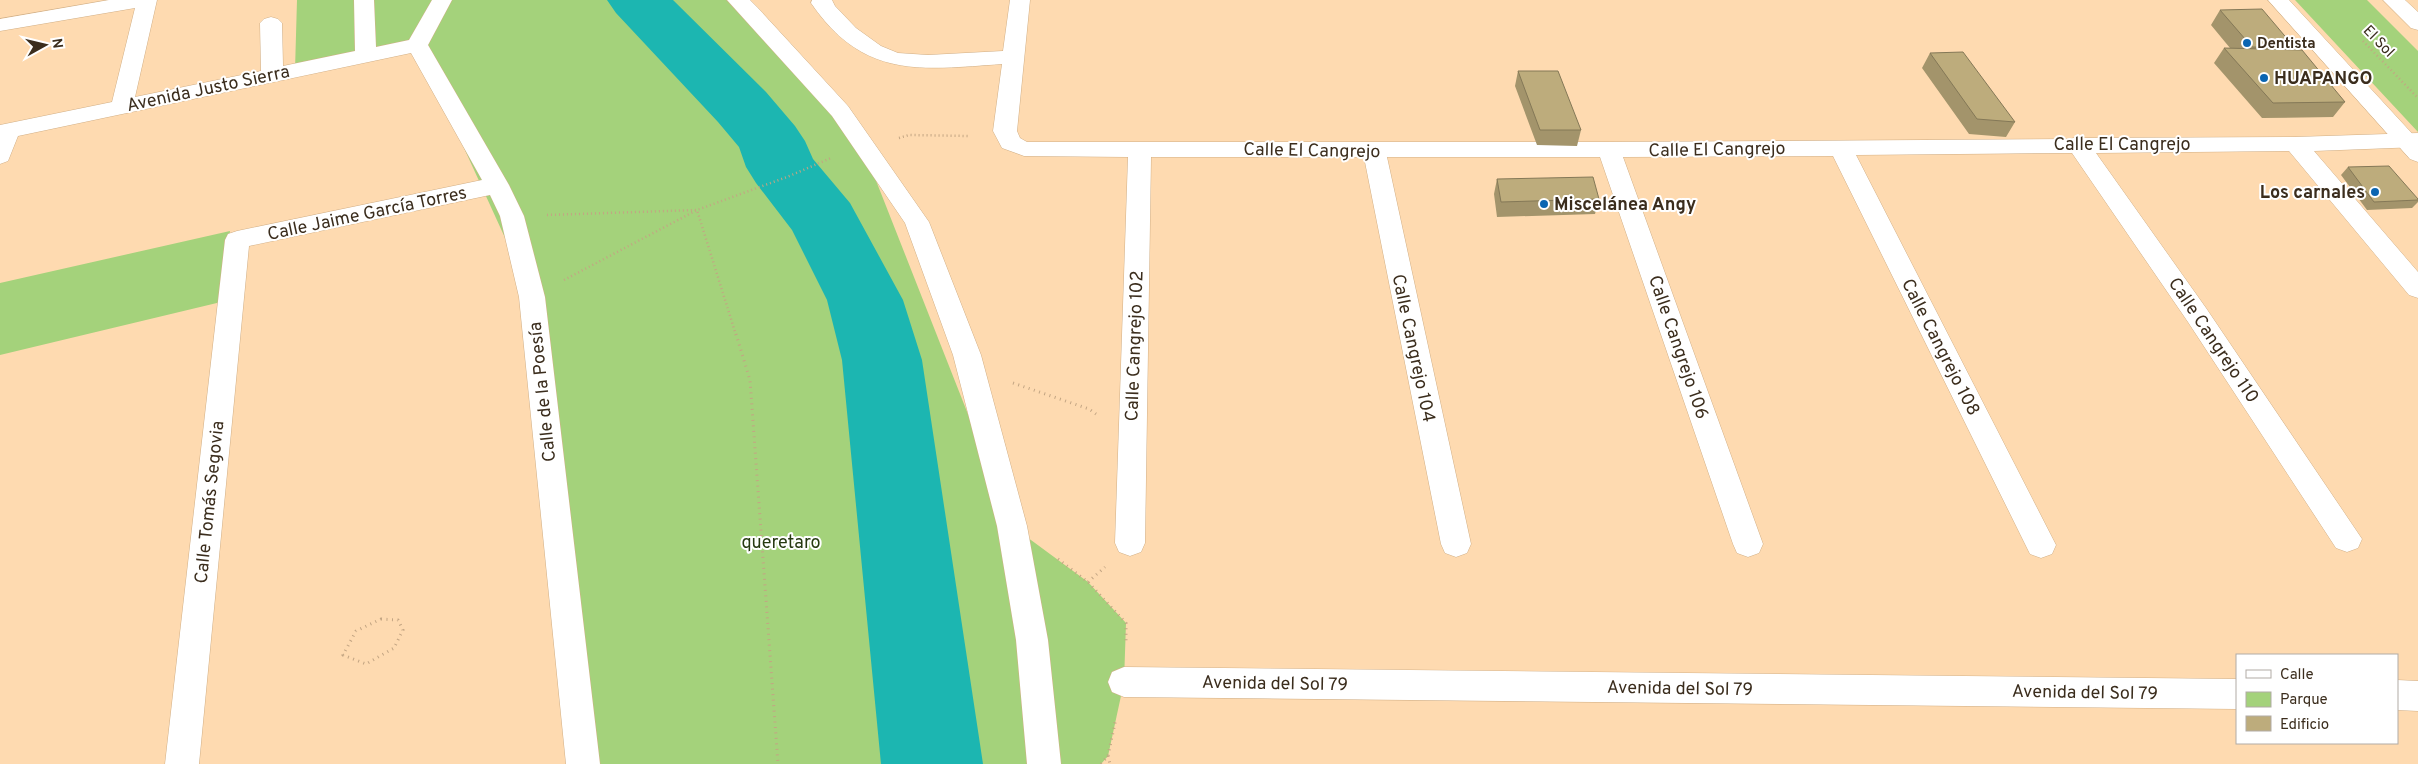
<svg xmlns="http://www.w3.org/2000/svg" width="2418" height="764" font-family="Overpass,sans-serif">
  <rect width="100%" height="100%" fill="#fedab0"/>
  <!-- green -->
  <path fill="#a4d27b" d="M297,0H737L862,145L1012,526L1088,582L1126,623L1124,682L1108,756L1101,764H583L532,297L417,45L295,70Z
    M2295,0H2367L2418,51V132Z
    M230,231L221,302L0,355V283Z"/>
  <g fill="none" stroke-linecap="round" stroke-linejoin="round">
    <!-- river -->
    <path fill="#1cb6b1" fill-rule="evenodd" d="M607,0H673L766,92L795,126L805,141L813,159L850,203L903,300L922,360L983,764H881L842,360L827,300L792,230L756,183L746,167L739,147L718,122L616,13Z"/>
    <!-- minor casing -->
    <g stroke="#d1af86" stroke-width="1">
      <path id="minor" d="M109,0H157L135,97L261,71L260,23L264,19L271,17L278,19L282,23L283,66L355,51L354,0H374L376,47L409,40L432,0H452L428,45L509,185L524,216L545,297L600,764H566L519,297L500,216L490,195L249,246L199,764H165L225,240L228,234L237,231L482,180L411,53L18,136L8,161L0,164V125L112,102L135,8L0,31V19Z
        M812,0H832L835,6L856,28L881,46L898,53L928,55L1003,51L1010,0H1030L1017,131L1020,138L1027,142H1609L2070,139L2077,137L2084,138L2295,137L2418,133V147L2314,151L2418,272V298L2409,295L2289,151L2096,153L2206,308L2362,539L2358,548L2347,552L2336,548L2188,322L2072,153L1856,155L2056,545L2052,554L2041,558L2030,554L1833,156L1623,157L1763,544L1759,553L1748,557L1737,553L1733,544L1600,157H1387L1471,544L1467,553L1456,557L1445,553L1441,544L1364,157H1151L1145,543L1141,552L1130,556L1119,552L1115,543L1128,157L1024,156L1002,148L993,131L1002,64C920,70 863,79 811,3Z
        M1124,667L2237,679V709L1124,697L1112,692L1108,682L1112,672Z
        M2397,680L2418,681V711L2397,710Z"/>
    </g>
    <!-- major casing -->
    <g stroke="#d1af86" stroke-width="1">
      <path id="major" d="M727,0H750L757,7L848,106L929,222L981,355L1027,526L1048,640L1061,764H1027L1016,640L997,526L953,355L905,223L832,116Z
        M2268,0H2289L2418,140V162L2410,159Z
        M2383,0H2405L2418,12V30L2411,28Z"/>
    </g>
    <!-- path-far1 -->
    <path stroke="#c3a583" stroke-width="2.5" stroke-dasharray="1 3" stroke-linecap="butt" d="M2363,41L2418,98
      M899,138L909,135L970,136
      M547,215L697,210L736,335
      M564,280L697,210L787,177L831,158"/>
    <!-- path -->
    <path stroke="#c3a583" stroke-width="3" stroke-dasharray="1 4.5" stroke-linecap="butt" d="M736,334L750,380L778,764
      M1013,383L1089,409L1096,414
      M1058,559L1088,582L1126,623V643
      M1088,582L1105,567
      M381,619L398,620L403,630L394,648L366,664L343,655L356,631Z
      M1108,756L1110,764
      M1101,764L1108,756L1116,718"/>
    <!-- minor -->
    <use href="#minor" fill="#fff" fill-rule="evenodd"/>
    <!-- major -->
    <use href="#major" fill="#fff" fill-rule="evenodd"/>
  </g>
  <!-- wall -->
  <path fill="#a3946b" d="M2220,10L2295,48L2294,50L2345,102L2333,117L2262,118L2214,63L2224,48H2230L2211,25Z
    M1930,53L2015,122L2006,137L1969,134L1922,68Z
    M1518,71L1581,130L1577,146L1537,145L1515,86Z
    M2348,167L2418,200V202L2412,208L2367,210L2341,175Z
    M1497,179L1599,199L1595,214L1497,217L1494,194Z"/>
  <!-- building -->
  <path fill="#bdac7c" stroke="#847857" d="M2262,9L2295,48L2252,47L2220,10Z
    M2224,48L2302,50L2345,102L2273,103Z
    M1963,52L2015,122L1977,119L1930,53Z
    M1518,71H1558L1581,130H1540Z
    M2389,166L2418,199V200L2374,202L2348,167Z
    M1593,177L1599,199L1501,202L1497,179Z"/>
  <!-- markers -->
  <g fill="#0a65b2" stroke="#fff" stroke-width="2">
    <circle cx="2247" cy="43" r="5"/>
    <circle cx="2264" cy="78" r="5"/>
    <circle cx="2375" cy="192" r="5"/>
    <circle cx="1544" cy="204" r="5"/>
  </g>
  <g text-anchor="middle" stroke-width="4" stroke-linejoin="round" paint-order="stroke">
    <!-- far-street labels -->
    <g font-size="15" fill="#3b2d1d" stroke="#fff">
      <text transform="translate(2379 41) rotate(46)" y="5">El Sol</text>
    </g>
    <!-- far-poi labels -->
    <g font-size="15" font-weight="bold" fill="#3b2d1d" stroke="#fff" text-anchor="start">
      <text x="2257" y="48">Dentista</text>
    </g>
    <!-- poi labels -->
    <g font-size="18" font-weight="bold" fill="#3b2d1d" stroke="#fff" text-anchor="start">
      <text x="2274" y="84">HUAPANGO</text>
      <text x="2365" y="198" text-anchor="end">Los carnales</text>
      <text x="1554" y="210">Miscelánea Angy</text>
    </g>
    <!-- street labels -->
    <g font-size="18" fill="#3b2d1d" stroke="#fff">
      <text transform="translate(208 88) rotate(-12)" y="6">Avenida Justo Sierra</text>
      <text x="2122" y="150">Calle El Cangrejo</text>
      <text transform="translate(1717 149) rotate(-1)" y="6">Calle El Cangrejo</text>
      <text transform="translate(1312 150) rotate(1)" y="6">Calle El Cangrejo</text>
      <text transform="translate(367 213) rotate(-12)" y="6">Calle Jaime García Torres</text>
      <text transform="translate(2214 340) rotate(56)" y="6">Calle Cangrejo 110</text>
      <text transform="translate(1134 346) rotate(-88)" y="6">Calle Cangrejo 102</text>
      <text transform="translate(1679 347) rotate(71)" y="6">Calle Cangrejo 106</text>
      <text transform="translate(1941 347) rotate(63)" y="6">Calle Cangrejo 108</text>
      <text transform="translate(1414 348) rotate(78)" y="6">Calle Cangrejo 104</text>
      <text transform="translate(542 392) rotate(-96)" y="6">Calle de la Poesía</text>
      <text transform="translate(209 502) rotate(-84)" y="6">Calle Tomás Segovia</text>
      <text transform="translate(1275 683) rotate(1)" y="6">Avenida del Sol 79</text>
      <text transform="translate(1680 688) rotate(1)" y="6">Avenida del Sol 79</text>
      <text transform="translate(2085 692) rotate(1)" y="6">Avenida del Sol 79</text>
    </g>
    <!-- park labels -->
    <g font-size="18" fill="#263a11" stroke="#fff">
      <text x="781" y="548">queretaro</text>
    </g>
  </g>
  <!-- legend -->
  <rect x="2236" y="654" width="162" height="90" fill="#ffffff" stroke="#b1aba5"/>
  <rect x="2246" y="670" width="25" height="8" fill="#ffffff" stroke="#b1aba5"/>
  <text x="2280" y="679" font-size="15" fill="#3b2d1d">Calle</text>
  <rect x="2246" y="692" width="25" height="15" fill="#a4d27b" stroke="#b1aba5"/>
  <text x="2280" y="704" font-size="15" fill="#3b2d1d">Parque</text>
  <rect x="2246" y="716" width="25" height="15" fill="#bdac7c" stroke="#b1aba5"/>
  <text x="2280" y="729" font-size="15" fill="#3b2d1d">Edificio</text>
  <!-- north arrow -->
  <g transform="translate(45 45) rotate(82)" stroke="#ffffff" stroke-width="4" paint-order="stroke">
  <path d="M0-4L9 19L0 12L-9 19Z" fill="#3b2d1d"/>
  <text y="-8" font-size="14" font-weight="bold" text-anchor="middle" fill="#3b2d1d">N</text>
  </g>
</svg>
